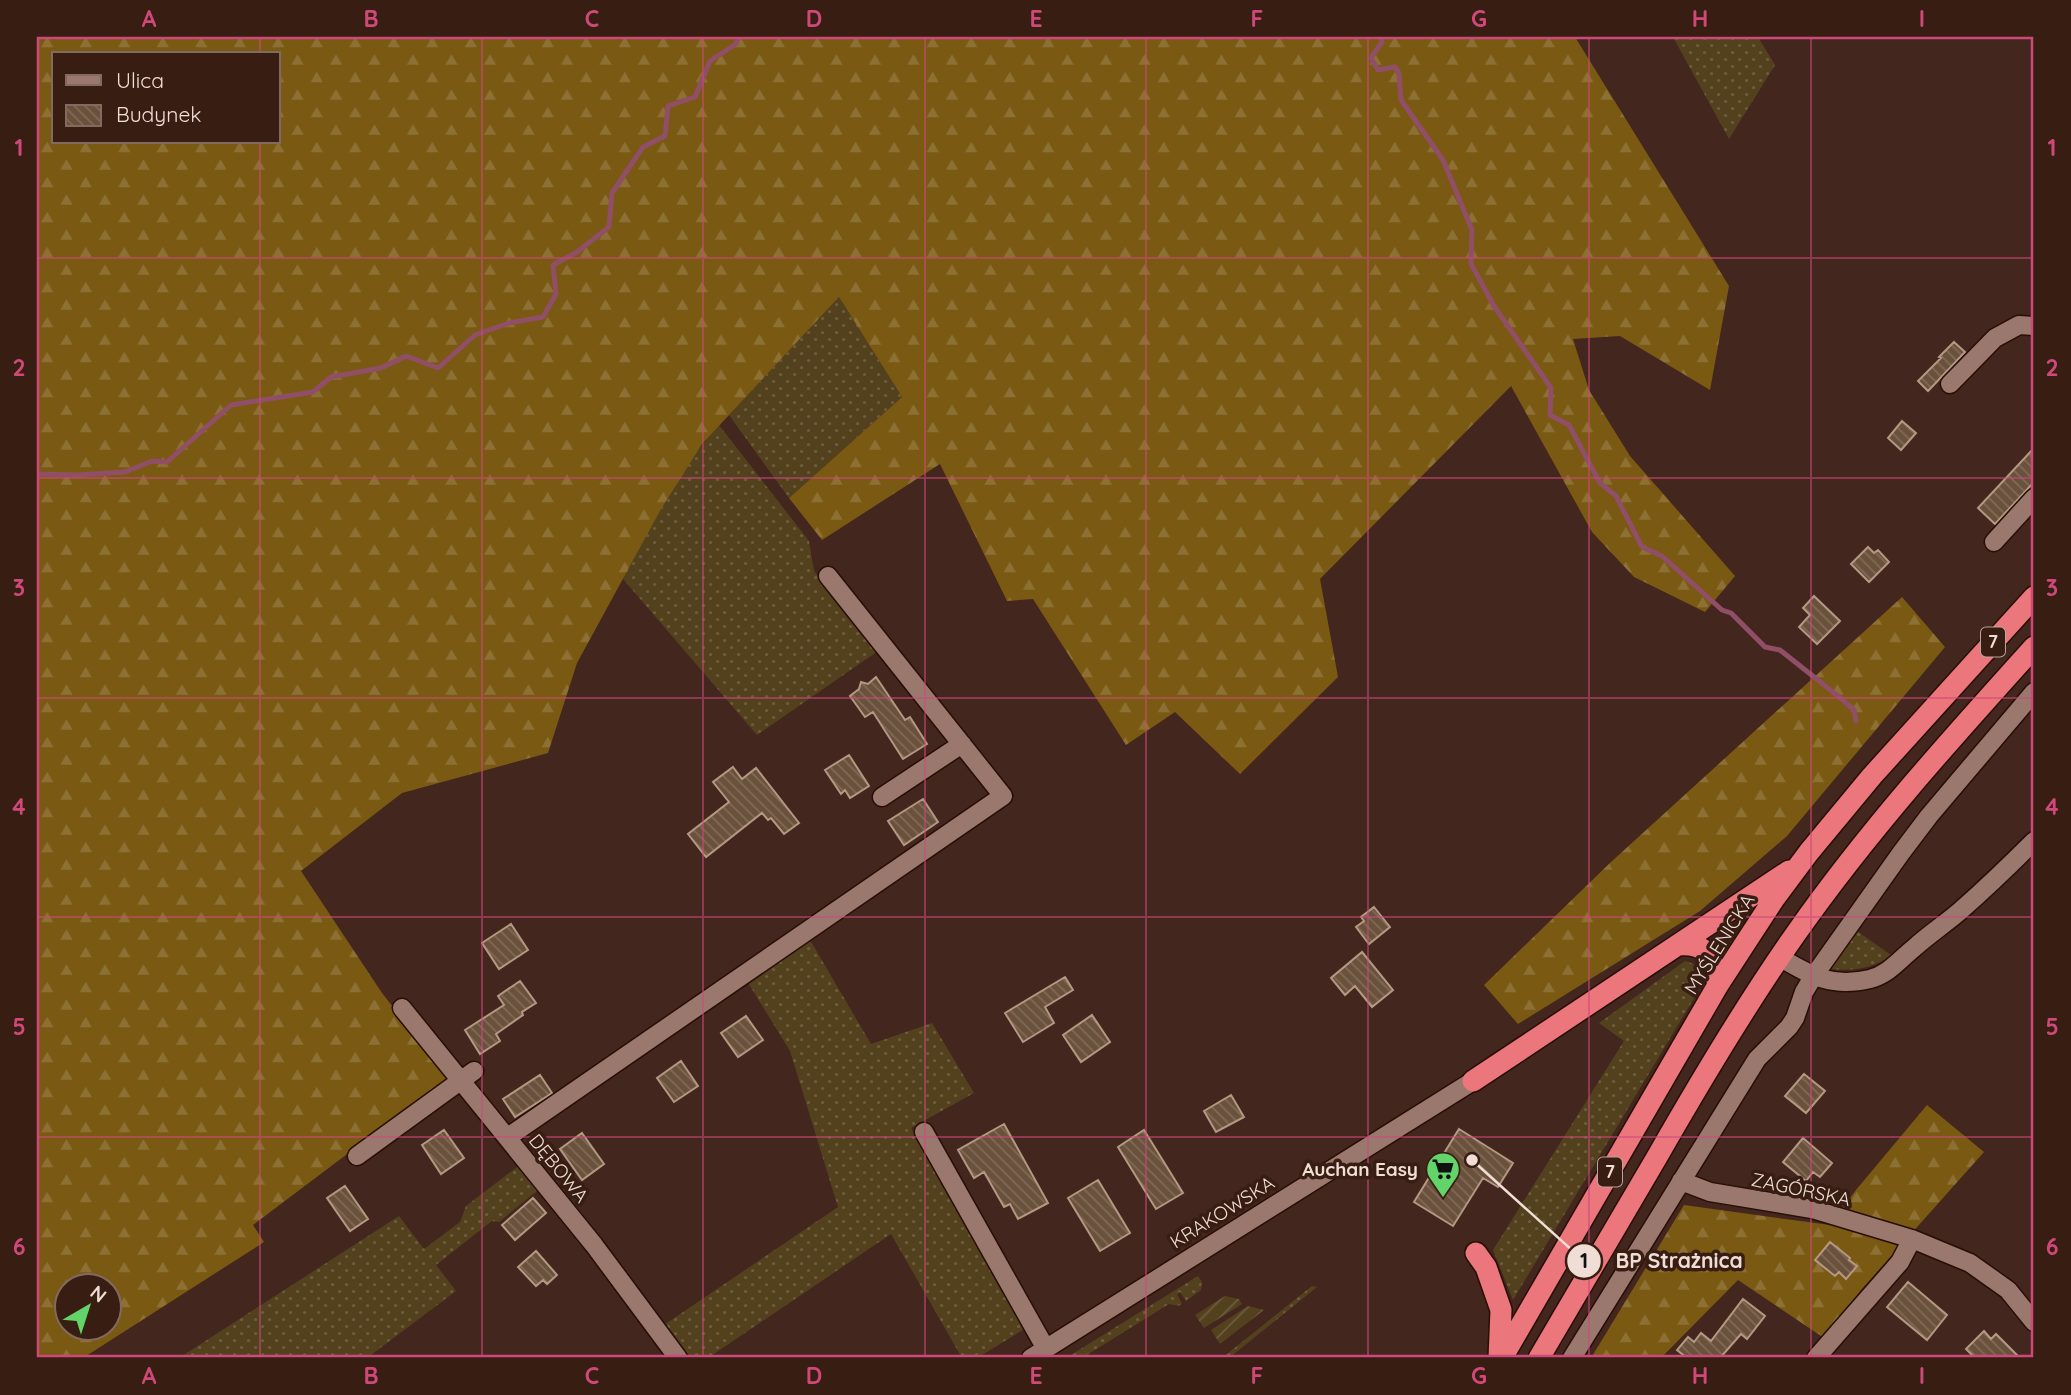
<svg xmlns="http://www.w3.org/2000/svg" width="2071" height="1395" font-family="Quicksand,sans-serif">
  <defs>
    <pattern id="grass-dots" width="8" height="8" patternUnits="userSpaceOnUse" patternTransform="scale(1.75)"><rect width="8" height="8" fill="#53411e"/><path d="M2 2h.1M6 6h.1" fill="none" stroke="#6c5c3e" stroke-width="1.8" stroke-linecap="round"/></pattern>
    <pattern id="forest-firs" width="22" height="20" patternUnits="userSpaceOnUse" patternTransform="scale(1.75)"><rect width="22" height="20" fill="#7a5912"/><path d="M5 1l3.5 6h-7zM16 11l3.5 6h-7z" fill="#8d7034"/></pattern>
    <pattern id="garden-furrows" width="10" height="10" patternUnits="userSpaceOnUse" patternTransform="scale(1.75)"><rect width="10" height="10" fill="#53411e"/><path d="M-1 1l2-2M0 10L10 0M9 11l2-2" fill="none" stroke="#6c5c3e"/></pattern>
    <pattern id="building-back-hatch" width="6" height="6" patternUnits="userSpaceOnUse" patternTransform="scale(1.75)"><rect width="6" height="6" fill="#6a513c"/><path d="M-1 5l2 2M0 0l6 6M5-1l2 2" fill="none" stroke="#806a57"/></pattern>
  </defs>
  <rect width="100%" height="100%" fill="#43261d"/>
  <!-- grass -->
  <path fill="url(#grass-dots)" d="M1673,37H1758L1775,65L1729,139Z
    M839,297L902,397L789,498L729,415Z
    M719,425L809,541L814,571L878,651L757,735L623,579C651,527 678,469 719,425Z
    M1854,929L1891,955C1874,969 1852,971 1830,969L1829,967Z
    M810,940L871,1044L932,1023L974,1093L911,1128L1026,1328L977,1358H962L891,1234L708,1358H684L661,1327L838,1207L790,1051L747,981Z
    M1685,961C1706,966 1702,978 1696,995L1513,1300L1493,1250L1624,1041L1599,1023Z
    M517,1167L538,1190L499,1222L492,1221L436,1265L456,1291L367,1358H179L399,1216L424,1249L460,1222L466,1206Z
    M1198,1276L1202,1282L1201,1290L1186,1301L1180,1292L1177,1294L1182,1304L1178,1306L1169,1304L1082,1358H1066Z
    M1312,1286L1317,1287L1229,1358H1222Z"/>
  <!-- forest -->
  <path fill="url(#forest-firs)" fill-rule="evenodd" d="M37,37H1575L1729,286L1710,390L1620,336L1573,339L1589,390L1630,456L1735,576L1705,612L1634,577L1592,532L1511,386L1320,579L1338,677L1240,774L1175,712L1126,745L1033,599L1007,601L940,464L822,540L789,498L902,397L839,297L702,444L661,509L577,663L548,753L402,793L301,871L382,993L448,1078L253,1225L264,1242L83,1358H37ZM54,54H278V142H54ZM66,1286H108V1328H66Z
    M1902,597L1945,647L1787,836L1700,911L1518,1024L1484,985L1611,862Z
    M1927,1105L1984,1152L1861,1290L1824,1338L1738,1280L1661,1358H1591L1684,1205L1830,1225L1856,1190Z"/>
  <!-- garden -->
  <path fill="url(#garden-furrows)" d="M1225,1296L1239,1299L1242,1304L1204,1328L1195,1315Z
    M1248,1306L1264,1310L1220,1344L1211,1330Z"/>
  <g fill="none" stroke-linecap="round" stroke-linejoin="round">
    <!-- stream -->
    <path stroke="#904f67" stroke-width="5" d="M1380,37L1382,42L1371,58L1378,70L1395,67L1399,73L1401,100L1443,160L1472,230L1471,264L1494,306L1551,388L1550,415L1569,425L1600,483L1616,496L1642,547L1662,556L1722,610L1731,613L1765,647L1780,650L1838,696L1854,710L1856,721
      M37,474L77,475L125,472L152,461L167,462L231,405L313,392L331,377L381,368L406,356L438,368L475,335L509,323L543,317L556,294L553,265L577,252L609,227L612,193L643,147L665,136L668,106L695,97L710,61L736,44L739,37"/>
  </g>
  <!-- building -->
  <path fill="url(#building-back-hatch)" stroke="#b49882" stroke-width="2" d="M1954,342L1965,352L1928,391L1918,381L1941,358L1939,357Z
    M1902,421L1916,433L1901,450L1888,438Z
    M2034,448V482L1995,524L1978,508Z
    M1868,547L1874,553L1878,550L1889,562L1869,582L1851,564Z
    M1814,596L1840,621L1817,644L1799,627L1810,615L1803,608Z
    M876,677L905,720L910,717L927,744L903,759L873,712L865,717L850,696L859,689L861,682L868,684Z
    M849,755L869,786L850,798L845,790L841,794L825,770Z
    M733,767L742,779L756,768L799,823L784,834L771,818L768,820L762,813L706,857L688,834L729,802L713,782Z
    M923,799L938,822L904,845L888,821Z
    M1374,907L1390,927L1369,944L1356,927L1364,921L1361,917Z
    M511,924L528,950L499,969L482,943Z
    M1362,952L1393,990L1372,1007L1355,986L1345,995L1331,978Z
    M1065,977L1073,990L1045,1007L1054,1023L1023,1042L1005,1013Z
    M520,981L536,1003L522,1012L523,1015L496,1034L500,1041L480,1054L465,1030L504,1005L498,996Z
    M1092,1015L1110,1042L1081,1062L1063,1035Z
    M746,1016L763,1040L738,1057L721,1033Z
    M681,1061L698,1086L674,1102L657,1078Z
    M1804,1074L1825,1091L1806,1113L1785,1096Z
    M540,1075L552,1093L515,1117L503,1099Z
    M1231,1095L1244,1117L1216,1132L1204,1111Z
    M1004,1124L1048,1203L1018,1219L1010,1204L1004,1207L984,1172L974,1178L958,1150Z
    M1459,1129L1513,1163L1498,1187L1483,1178L1453,1226L1414,1202Z
    M444,1130L464,1158L441,1174L422,1145Z
    M1144,1130L1183,1193L1156,1209L1118,1147Z
    M582,1133L604,1164L582,1180L560,1149Z
    M1803,1138L1832,1163L1820,1177L1813,1172L1806,1181L1783,1162Z
    M1098,1180L1130,1233L1100,1251L1068,1198Z
    M345,1186L368,1219L350,1231L327,1198Z
    M533,1198L546,1213L515,1240L502,1225Z
    M1830,1242L1850,1258L1849,1260L1857,1266L1846,1279L1839,1272L1835,1276L1815,1260Z
    M536,1251L557,1275L547,1284L543,1280L536,1286L518,1267Z
    M1908,1282L1947,1315L1927,1340L1887,1307Z
    M1743,1299L1765,1316L1747,1339L1741,1334L1720,1358H1687L1677,1350L1688,1337L1694,1342L1701,1333L1711,1341Z
    M1984,1331L1991,1339L1996,1334L2020,1358H1975L1966,1349Z"/>
  <g fill="none" stroke-linecap="round" stroke-linejoin="round">
    <!-- minor casing -->
    <g stroke="#280e06" stroke-width="21">
      <path id="minor" d="M1950,384L1995,338L2019,325L2034,326
        M1994,542L2034,498
        M882,797L962,744
        M1779,957C1812,976 1831,988 1870,979C1889,974 1899,960 1914,948C1928,935 1945,924 1960,911C1985,889 2010,865 2034,841
        M402,1008L594,1245L678,1358
        M924,1132L1046,1349
        M508,1137L1003,796L828,576
        M357,1156L474,1071
        M1681,1181L1710,1192L1812,1209L1912,1239L1970,1263L2008,1290L2034,1322
        M1031,1358L1473,1081
        M1572,1358L1757,1059L1789,1027L1795,1018L1804,992L1813,977L1901,853L1929,816L2034,692
        M1816,1358L1900,1262L1912,1239"/>
    </g>
    <!-- highway casing -->
    <g stroke="#280e06" stroke-width="24">
      <path id="highway" d="M1678,945C1710,943 1712,958 1718,985
        M1473,1081L1789,871
        M1476,1253L1486,1267L1501,1310L1499,1358
        M1502,1358L1718,985L1774,899L1809,852L1872,776L2034,597
        M1539,1358C1578,1291 1617,1224 1657,1157C1701,1080 1746,1004 1797,932C1868,831 1951,739 2034,647"/>
    </g>
    <!-- minor -->
    <use href="#minor" stroke="#9a786d" stroke-width="18"/>
    <!-- highway -->
    <use href="#highway" stroke="#eb767c" stroke-width="21"/>
  </g>
  <!-- grid -->
  <path fill="none" stroke="#ce497a" stroke-width="2" stroke-opacity="0.55" d="M260,37V54M482,37V1358M703,37V1358M925,37V1358M1146,37V1358M1368,37V1358M1589,37V1358M1811,37V1358M260,142V1358M37,258H2034M37,478H2034M37,698H2034M37,917H2034M37,1137H2034"/>
  <!-- icons -->
  <defs>
    <g id="supermarket-pin" transform="scale(1.75)"><path d="M0 17L-7.5 6A9.5 9.5 0 1 1 7.5 6Z" fill="#63d469" stroke="#381d13"/><path d="M-6-5.5h2.5l.6 2H6L4.5 2H-2.5L-4.4-4H-6ZM-1.5 3.2a1.3 1.3 0 1 0 .1 0ZM3 3.2a1.3 1.3 0 1 0 .1 0Z" fill="#111"/></g>
  </defs>
  <g fill-rule="evenodd">
    <use href="#supermarket-pin" x="1443" y="1169"/>
  </g>
  <g text-anchor="middle" stroke-width="7" stroke-linejoin="round" paint-order="stroke">
    <!-- shield labels -->
    <g fill="#381d13" stroke="#b9a39c" stroke-width="2">
      <rect x="1981" y="627.5" width="24" height="29" rx="5"/>
      <rect x="1598" y="1157.5" width="24" height="29" rx="5"/>
    </g>
    <g font-size="18" font-weight="bold" fill="#f0ddd6">
      <text x="1993" y="648">7</text>
      <text x="1610" y="1178">7</text>
    </g>
    <!-- street labels -->
    <g font-size="19" fill="#f0ddd6" stroke="#381d13">
      <text transform="translate(1719 944) rotate(-58)" y="7">MYŚLENICKA</text>
      <text transform="translate(559 1168) rotate(51)" y="7">DĘBOWA</text>
      <text transform="translate(1801 1189) rotate(12)" y="7">ZAGÓRSKA</text>
      <text transform="translate(1222 1212) rotate(-32)" y="7">KRAKOWSKA</text>
    </g>
    <!-- poi labels -->
    <g font-size="19" font-weight="bold" fill="#f0ddd6" stroke="#381d13" text-anchor="end">
      <text x="1418" y="1176">Auchan Easy</text>
    </g>
  </g>
  <!-- callouts -->
  <path fill="none" stroke="#f0ddd6" stroke-width="2.5" d="M1472 1160L1584 1261"/>
  <g fill="#f0ddd6" stroke="#381d13" stroke-width="2.5">
    <circle cx="1472" cy="1160" r="7"/>
    <circle cx="1584" cy="1261" r="18"/>
  </g>
  <g font-size="21" text-anchor="middle" font-weight="bold" fill="#111">
    <text x="1584" y="1268">1</text>
  </g>
  <g font-size="21" text-anchor="middle" font-weight="bold" fill="#f0ddd6" stroke="#381d13" stroke-width="7" stroke-linejoin="round" paint-order="stroke">
    <text x="1679" y="1268">BP Strażnica</text>
  </g>
  <!-- border -->
  <rect width="2071" height="1395" fill="none" stroke="#381d13" stroke-width="77"/>
  <!-- legend -->
  <rect x="52" y="52" width="228" height="91" fill="#381d13" stroke="#826a61" stroke-width="2"/>
  <rect x="66" y="75" width="35" height="10" fill="#9a786d" stroke="#826a61" stroke-width="2"/>
  <text x="116" y="88" font-size="21" fill="#f0ddd6">Ulica</text>
  <rect x="66" y="105" width="35" height="21" fill="url(#building-back-hatch)" stroke="#826a61" stroke-width="2"/>
  <text x="116" y="122" font-size="21" fill="#f0ddd6">Budynek</text>
  <!-- north arrow -->
  <g transform="translate(88 1307) rotate(39)"><circle r="33" fill="#381d13" stroke="#826a61" stroke-width="2"/>
  <path d="M0-5L12 26L0 18L-12 26Z" fill="#63d469"/>
  <text y="-10" font-size="19" font-weight="bold" text-anchor="middle" fill="#f0ddd6">N</text>
  </g>
  <rect x="38" y="38" width="1994" height="1318" fill="none" stroke="#ce497a" stroke-width="2.5"/>
  <g font-size="23" text-anchor="middle" font-weight="bold" fill="#ce497a">
    <text x="149" y="27">A</text>
    <text x="371" y="27">B</text>
    <text x="592" y="27">C</text>
    <text x="814" y="27">D</text>
    <text x="1036" y="27">E</text>
    <text x="1257" y="27">F</text>
    <text x="1479" y="27">G</text>
    <text x="1700" y="27">H</text>
    <text x="1922" y="27">I</text>
    <text x="19" y="156">1</text>
    <text x="2052" y="156">1</text>
    <text x="19" y="376">2</text>
    <text x="2052" y="376">2</text>
    <text x="19" y="596">3</text>
    <text x="2052" y="596">3</text>
    <text x="19" y="815">4</text>
    <text x="2052" y="815">4</text>
    <text x="19" y="1035">5</text>
    <text x="2052" y="1035">5</text>
    <text x="19" y="1255">6</text>
    <text x="2052" y="1255">6</text>
    <text x="149" y="1384">A</text>
    <text x="371" y="1384">B</text>
    <text x="592" y="1384">C</text>
    <text x="814" y="1384">D</text>
    <text x="1036" y="1384">E</text>
    <text x="1257" y="1384">F</text>
    <text x="1479" y="1384">G</text>
    <text x="1700" y="1384">H</text>
    <text x="1922" y="1384">I</text>
  </g>
</svg>
